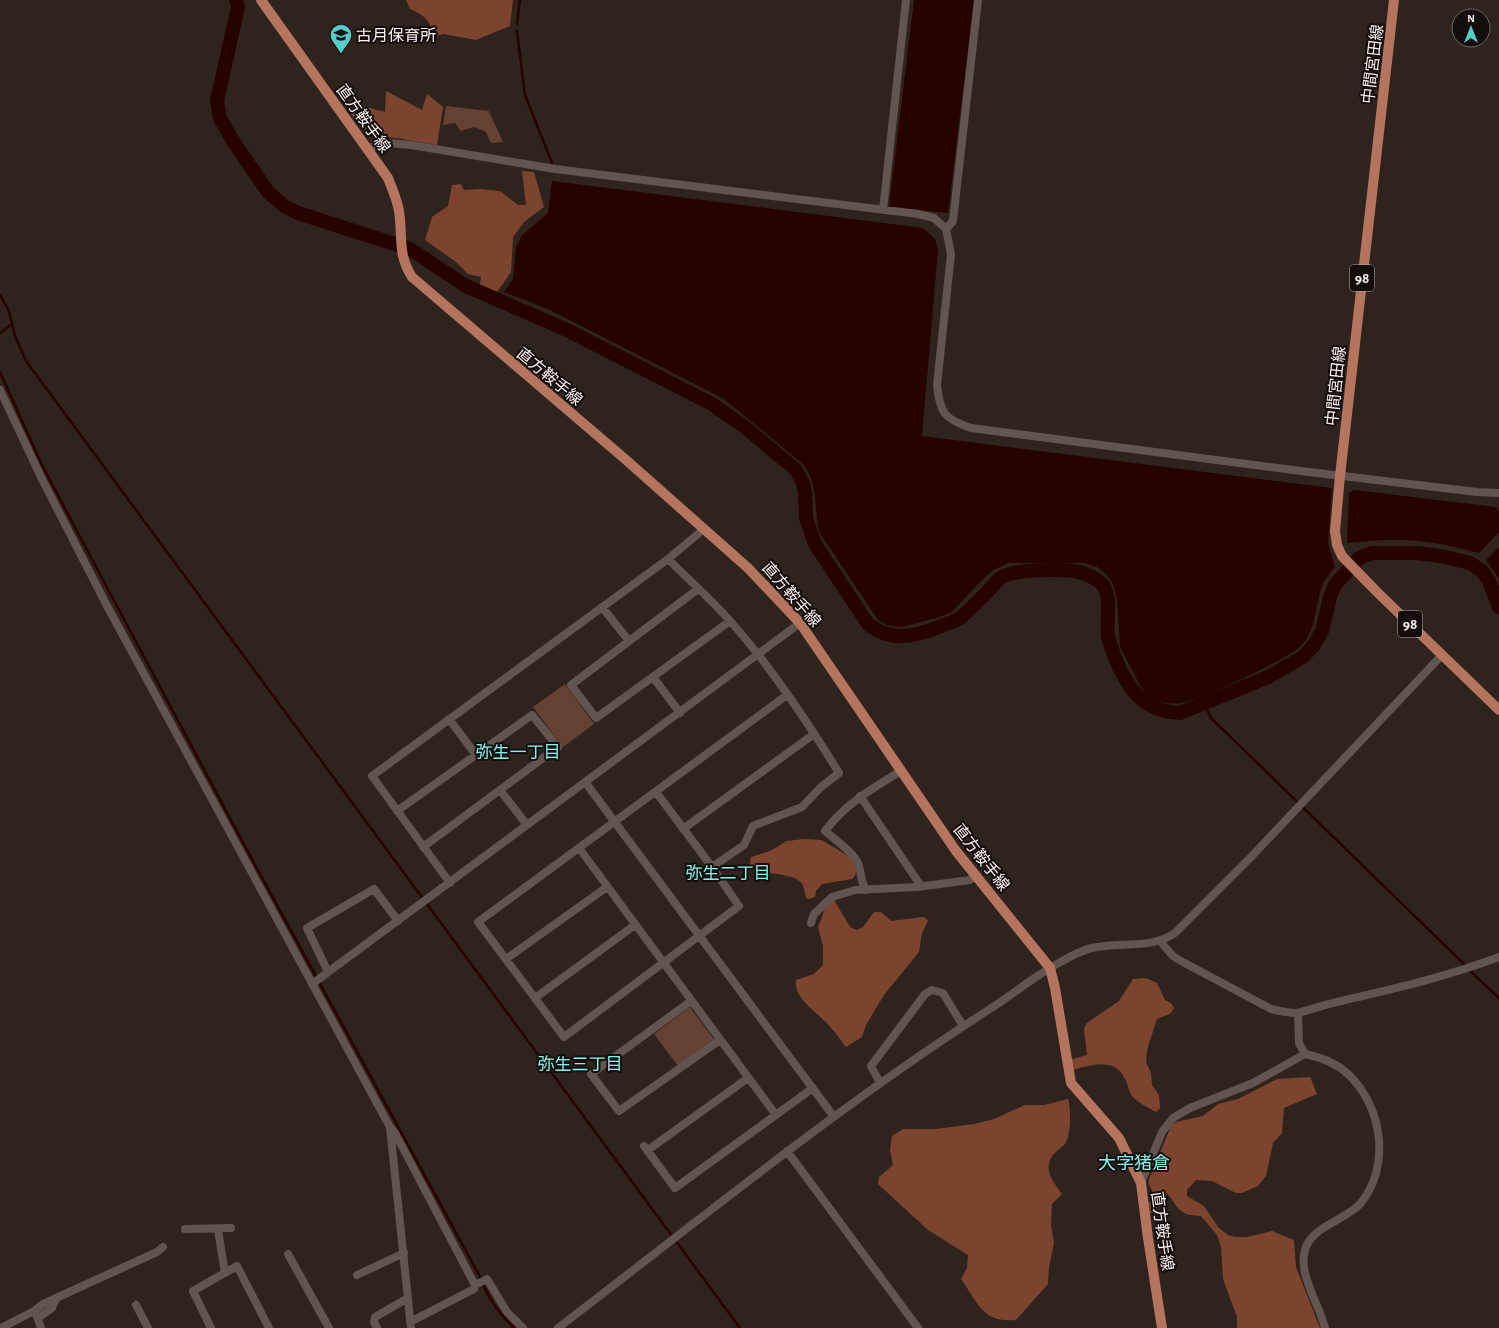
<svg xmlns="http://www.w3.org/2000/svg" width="1499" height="1328" font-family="'Alegreya Sans','Noto Sans JP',sans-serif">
  <rect width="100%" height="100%" fill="#2f231e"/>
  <!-- green -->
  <path fill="#654133" d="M446,106L489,111L503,142L491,143L486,132L474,127L461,131L455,123L443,125Z
    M565,684L594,724L563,747L533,707Z
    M690,1007L714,1039L678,1066L654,1034Z"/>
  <!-- forest -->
  <path fill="#7c442f" d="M406,0H513L510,26L476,40L443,34L433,37C431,20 425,16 410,9Z
    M386,91L422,110L427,94L443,107L437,145L366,133L351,114L362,106L385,112Z
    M522,171L534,172L544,207L524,222L513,237L511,272L497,292L480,285L481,277L468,274L456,262L425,240L432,217L448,206L452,185L461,184L464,190L480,189L500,191L518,205H526Z
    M804,839L822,840L856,861C857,867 857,875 852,879L822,884L816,891L815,897L809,899L806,898C805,894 804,889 803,885C796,872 761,875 749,868L751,857L770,851L787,841Z
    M834,900L850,927L857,930L863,927L874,912H881L891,921L924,917L928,921L922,933L919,952L884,995L866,1025L862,1037L846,1047C841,1041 837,1034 832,1029C821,1014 793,1000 796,980L814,974L823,965V946L818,927L825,909Z
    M1146,978L1157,983L1165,1000L1171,1003L1174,1008L1170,1014L1157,1019L1147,1050L1146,1062L1151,1073L1152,1085L1159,1095L1160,1108L1156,1112C1149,1108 1138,1103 1132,1096C1129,1092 1128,1084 1125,1079C1115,1057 1091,1065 1073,1070L1069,1060L1087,1055L1084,1029L1087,1023L1119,1001L1133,979Z
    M1310,1077L1317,1094L1284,1108L1282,1133L1273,1143L1266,1176L1258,1186L1242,1193H1236L1212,1181L1196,1180L1187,1190V1196L1204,1206L1218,1227L1228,1235L1235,1237H1247L1272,1231L1294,1240L1296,1267L1320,1328H1237V1317L1223,1279L1221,1247L1217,1235L1201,1216C1179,1215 1180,1210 1167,1193L1160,1204L1150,1214L1149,1203L1154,1195L1148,1182L1171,1126L1176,1122L1203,1116L1218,1104L1238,1099L1277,1079Z
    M1068,1099C1071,1107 1071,1134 1066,1142C1063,1147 1057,1150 1053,1155C1042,1169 1054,1183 1062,1194L1052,1204L1051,1224L1054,1243L1049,1267L1048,1284L1016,1320C982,1323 979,1304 961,1279L967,1268L968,1255L928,1230L878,1184L879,1177L893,1165L890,1150L892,1136L903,1129H935L974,1124L994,1119L1025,1105H1044Z"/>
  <!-- water -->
  <path fill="#270300" d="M914,0H974L948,213L889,207Z
    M552,181L923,228L935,239L938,250L922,436L1332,488L1328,543L1335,566C1331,573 1323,581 1321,589C1315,609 1316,630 1301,646C1290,658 1198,701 1181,703C1166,705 1153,702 1143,691L1120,647L1117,599L1113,584L1105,573L1097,567L1084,563H1009L993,570L981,581L952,612L937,618L902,627L887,625L878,620L819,532C813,505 820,491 804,465L724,399L550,310L504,292L513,279L516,247L522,235L548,213Z
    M1354,490L1496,507L1499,512V532L1479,553C1459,548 1439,543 1418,541C1395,538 1371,541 1347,543L1349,493Z
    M1499,547V579L1486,560Z"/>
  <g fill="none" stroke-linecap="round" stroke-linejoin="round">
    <!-- stream -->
    <path stroke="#270300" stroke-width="2.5" d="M517,24L520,0
      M517,31L525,95L552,163
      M0,295L9,311L15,336L26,361L740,1328
      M0,333L12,324
      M0,372L42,465L78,533L247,850L478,1273C488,1297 495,1309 514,1328
      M1204,703L1211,718L1466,966
      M1469,970L1499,998"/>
    <!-- river -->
    <path stroke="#270300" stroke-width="14" d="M236,0L238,7L217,101L220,118L233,141L268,192L284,206L298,213L410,249L466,286L567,330L712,404L746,428L796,470L803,483L805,492L806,518L815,544L868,624C890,642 914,637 939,627C946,624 954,622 961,617C971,609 980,599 989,590C993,586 997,580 1002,577C1013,569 1066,569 1079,572C1086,573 1099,580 1103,585C1112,599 1106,621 1108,636C1110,647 1115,657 1119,667C1133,696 1147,711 1180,713L1268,677L1303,657L1314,645L1322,631L1330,597L1335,585L1358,559L1364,556L1373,553H1416L1441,556L1470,563L1482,571L1489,581L1499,607"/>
    <!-- minor -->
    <path stroke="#62544f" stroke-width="8" d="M368,148L389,143L411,145L555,169L918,214L934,218L946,229L951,254L937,385C940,413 944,419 971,428L1309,472L1477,492L1499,493
      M883,210L906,0
      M946,229L953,221L978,0
      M0,390L42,479L106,604L390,1127L411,1328
      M668,559C689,580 712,600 731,622C772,668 807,721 839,773L821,787L802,807L753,826L744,845L712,867L739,906L564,1037L478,922L787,695
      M698,589L571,685L596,718L730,621
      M602,607L629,641
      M653,677L680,713
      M449,719L476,755
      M585,782L834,1117
      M500,790L527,825
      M656,792L712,867
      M860,796L921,886
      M397,811L532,715L558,747L423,847
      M683,829L814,734
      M579,848L776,1115
      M450,883L372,776L668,559L704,529
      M866,890C860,880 862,876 859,866C856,854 834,839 825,831C845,804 873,788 901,771
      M811,923L814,914L832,897L855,890L917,887L970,880L976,874
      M1160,941L1173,956L1179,960L1271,1009C1279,1011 1287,1013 1296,1013C1305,1012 1326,1004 1337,1002C1392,989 1446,977 1499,957
      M506,959L607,887
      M328,972L307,928L374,889L398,921
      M312,984L800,623
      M535,998L635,925
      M691,1001L591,1074L619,1111L720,1040
      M1298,1013L1299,1043L1305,1054
      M880,1083L871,1066L925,994L932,990L943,993L963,1026
      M390,1127L395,1133L475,1285
      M644,1146L675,1188L813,1088
      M648,1150L748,1078
      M787,1151L918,1328
      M1141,1183L1162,1132L1173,1118L1190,1108L1253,1083L1305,1054C1320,1057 1337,1064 1348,1074C1383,1107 1391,1167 1360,1204C1345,1220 1314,1226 1306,1247C1296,1272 1319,1303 1325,1328
      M185,1229L231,1228
      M218,1230L225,1273
      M288,1254L329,1328
      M357,1275L404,1253
      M136,1305L148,1328
      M36,1314L41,1328
      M38,1318L52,1308L56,1299
      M410,1322L474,1289L475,1285L487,1279L507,1312L523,1328
      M1,1328L34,1311L43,1304L157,1252L163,1247
      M211,1328L193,1291L237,1266L269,1328
      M377,1328L374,1322L375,1317L408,1298
      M558,1328C701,1219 841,1104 993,1007C1013,994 1031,979 1052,967C1064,960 1078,951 1092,948C1120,941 1150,950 1175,933L1251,857L1442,655"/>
    <!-- major -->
    <path stroke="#b4745d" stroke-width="10" d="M261,0L388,178C392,189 397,199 399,211C403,236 397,254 412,277L625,459L748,568L800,623L956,851L1050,968L1055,988L1071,1083L1119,1138L1141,1183L1148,1238L1162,1328
      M1394,0L1340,476L1335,531L1337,545L1342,556L1377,592L1499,710"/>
  </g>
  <!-- icons -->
  <defs>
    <g id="school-pin" transform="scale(1.15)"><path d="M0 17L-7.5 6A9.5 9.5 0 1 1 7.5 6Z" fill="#54cdc8" stroke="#130e0c"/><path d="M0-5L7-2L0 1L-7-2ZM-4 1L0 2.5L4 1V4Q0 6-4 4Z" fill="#111"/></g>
  </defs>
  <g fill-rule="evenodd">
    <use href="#school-pin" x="341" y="35"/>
  </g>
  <g text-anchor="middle" stroke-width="4" stroke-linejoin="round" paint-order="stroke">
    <!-- shield labels -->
    <g fill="#130e0c" stroke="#b5aeab" stroke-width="1">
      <rect x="1350" y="265" width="24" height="26" rx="3"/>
      <rect x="1398" y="611" width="24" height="26" rx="3"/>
    </g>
    <g font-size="15" font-weight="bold" fill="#fbf2ef">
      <text x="1362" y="283">98</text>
      <text x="1410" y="629">98</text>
    </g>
    <!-- poi labels -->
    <g font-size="16" fill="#fbf2ef" stroke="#130e0c" text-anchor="start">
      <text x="356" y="41">古月保育所</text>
    </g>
    <!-- street labels -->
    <g font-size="16" fill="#fbf2ef" stroke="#130e0c">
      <text transform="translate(1372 64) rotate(-83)" y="6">中間宮田線</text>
      <text transform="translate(364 118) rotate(54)" y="6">直方鞍手線</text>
      <text transform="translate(550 376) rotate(40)" y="6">直方鞍手線</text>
      <text transform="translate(1335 386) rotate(-84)" y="6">中間宮田線</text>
      <text transform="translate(792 594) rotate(49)" y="6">直方鞍手線</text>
      <text transform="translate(982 857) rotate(52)" y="6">直方鞍手線</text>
      <text transform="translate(1163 1231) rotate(82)" y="6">直方鞍手線</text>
    </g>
    <!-- neighbourhood labels -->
    <g font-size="17" fill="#85f1eb" stroke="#130e0c">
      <text x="518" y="758">弥生一丁目</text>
      <text x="728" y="879">弥生二丁目</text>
      <text x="580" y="1070">弥生三丁目</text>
    </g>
    <!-- quarter labels -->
    <g font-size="18" fill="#85f1eb" stroke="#130e0c">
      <text x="1134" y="1169">大字猪倉</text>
    </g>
  </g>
  <!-- north arrow -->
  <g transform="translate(1471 28)"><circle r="19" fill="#130e0c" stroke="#706967"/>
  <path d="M0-3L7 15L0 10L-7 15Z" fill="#54cdc8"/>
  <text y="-6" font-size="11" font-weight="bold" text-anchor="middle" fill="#fbf2ef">N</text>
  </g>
</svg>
